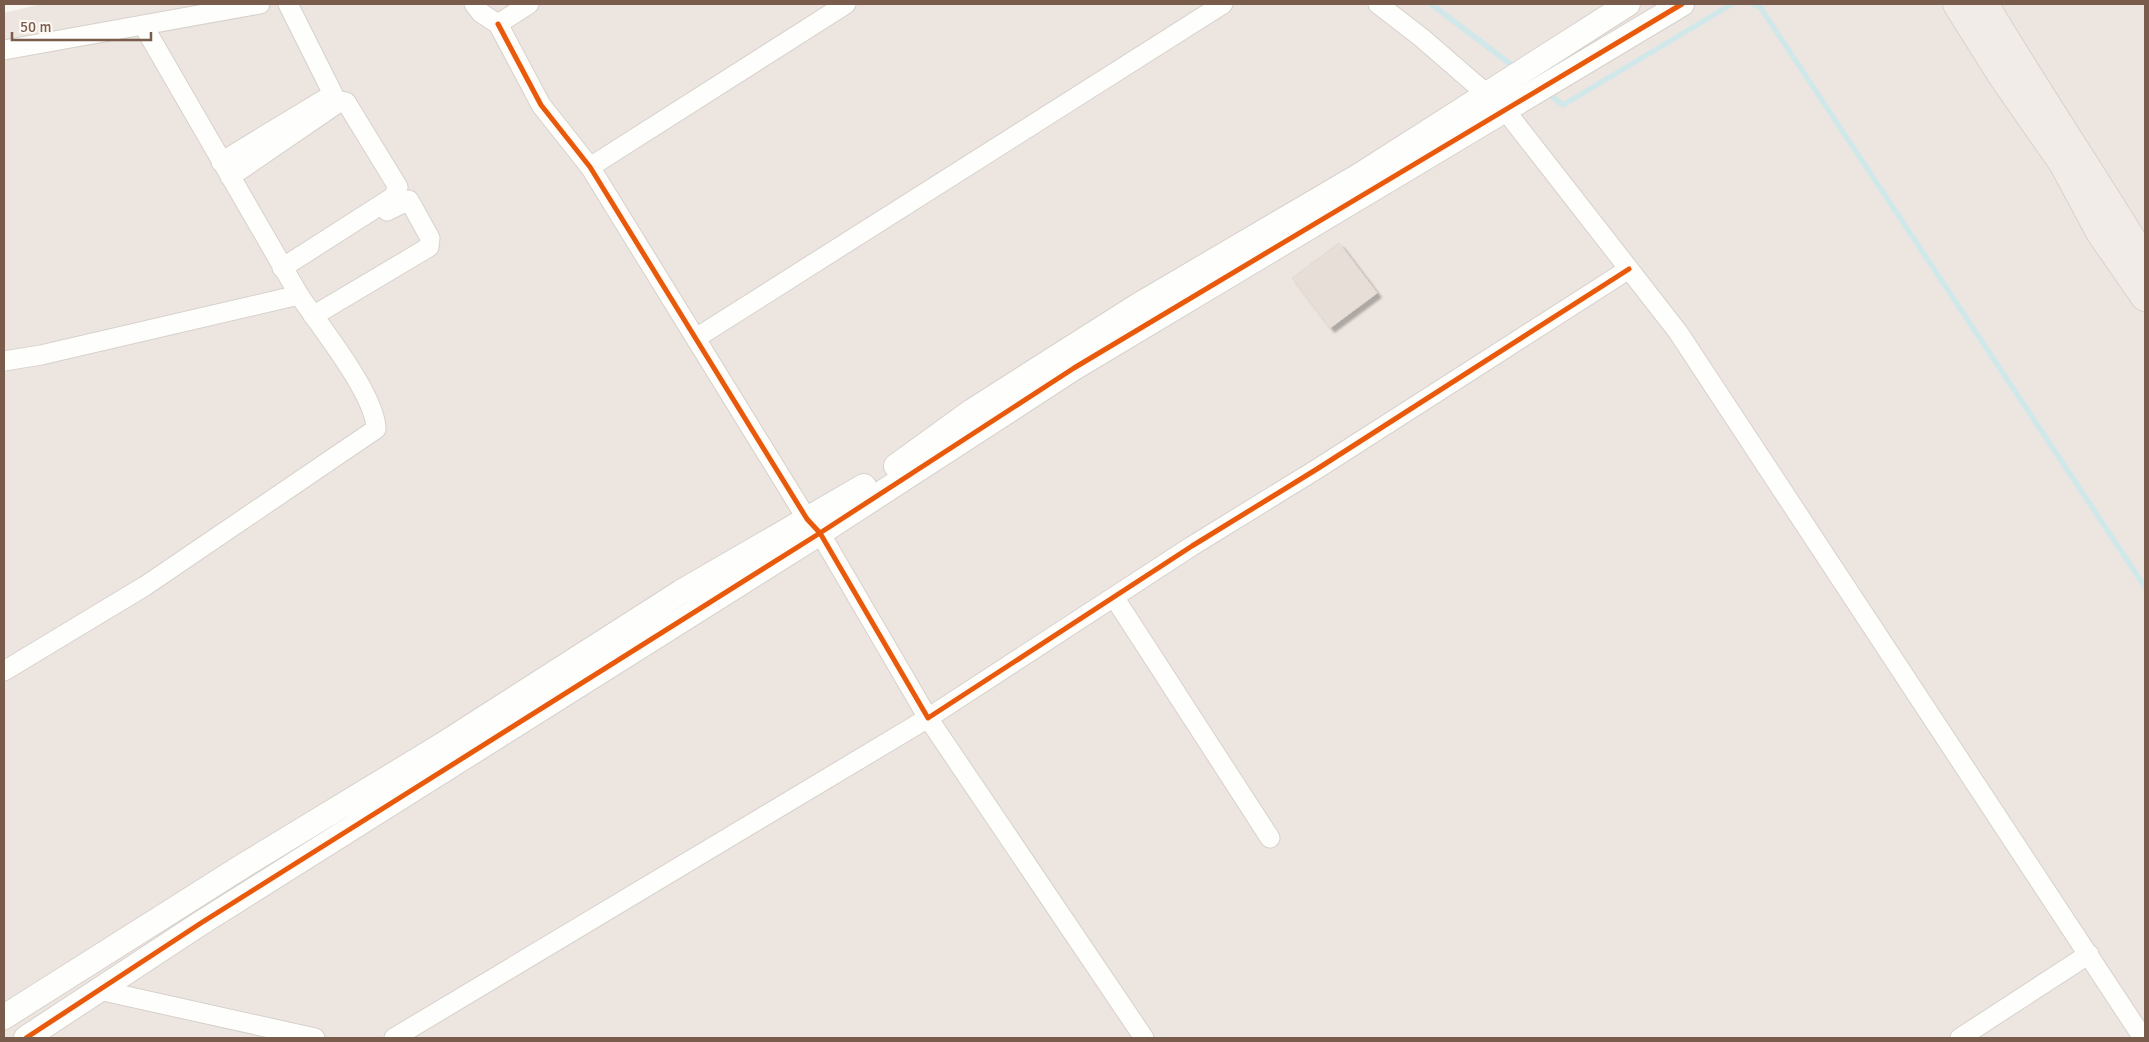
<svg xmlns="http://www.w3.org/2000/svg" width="2149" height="1042" font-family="Signika,sans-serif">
  <defs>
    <filter id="shadow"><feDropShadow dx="4.5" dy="4.5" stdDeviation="1" flood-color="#0004"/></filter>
  </defs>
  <rect width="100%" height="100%" fill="#f9f5f0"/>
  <!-- industrial -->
  <path fill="#ede5e0" d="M41,4H2145V1038H4V13Z"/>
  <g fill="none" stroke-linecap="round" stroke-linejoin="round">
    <!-- stream -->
    <path stroke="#d0e8ea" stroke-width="5.5" d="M1431,4L1517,69
      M1753,4L1760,7L2145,587
      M1546,92L1563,105L1732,4"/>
  </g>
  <!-- building -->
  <path fill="#e6ded7" stroke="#e2d8d2" filter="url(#shadow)" d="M1339,243L1377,293L1330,328L1292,278Z"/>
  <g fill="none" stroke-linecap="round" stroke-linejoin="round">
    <!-- minor casing -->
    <g stroke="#d7d1cb" stroke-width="21">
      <path id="minor" d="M474,4L481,13L498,24L529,4
        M1378,4L1422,38L1505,110L1678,332L2143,1038
        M498,24L541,105L590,167L807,519
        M4,50L260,4
        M221,162L333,94L288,4
        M590,167L846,4
        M230,177L341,101L346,102L398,187L393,197L282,268
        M313,316L429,247L430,238L409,200L387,211
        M696,338L1223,4
        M4,361L41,355L299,295L143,25
        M820,533L928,718L1192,546L1317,469L1629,269
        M1114,597L1270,838
        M4,671L145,586L376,429C376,395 319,325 299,295
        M99,990L315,1038
        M394,1038L928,718L1144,1038
        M1960,1038L2089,954"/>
    </g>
    <!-- tertiary casing -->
    <g stroke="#d7d1cb" stroke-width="26">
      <path id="tertiary" d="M896,466L972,411L1137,306L1360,175L1628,4
        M4,1017L246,864L442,745L681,592L864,486
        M26,1038L201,923L820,533L1074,368L1682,4"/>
    </g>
    <!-- trunk casing -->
    <g stroke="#dad1cc" stroke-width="30">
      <path id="trunk" d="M1957,4L2003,77L2063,163L2100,232L2145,297
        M1984,4C2036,91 2092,174 2145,261"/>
    </g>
    <!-- minor -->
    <use href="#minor" stroke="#fefefd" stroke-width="19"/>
    <!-- tertiary -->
    <use href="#tertiary" stroke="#fefefd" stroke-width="24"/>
    <!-- trunk -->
    <use href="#trunk" stroke="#f2ece8" stroke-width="28"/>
    <!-- cycleway casing -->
    <g stroke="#fffaf3" stroke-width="8">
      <path id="cycleway" d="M498,24L541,105L590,167L807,519L820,533L928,718L1192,546L1317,469L1629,269
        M26,1038L201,923L820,533L1074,368L1682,4"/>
    </g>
    <!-- cycleway -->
    <use href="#cycleway" stroke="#e8590c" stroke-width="5"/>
  </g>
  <!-- border -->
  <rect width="2149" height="1042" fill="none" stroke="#7a5c4d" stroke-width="10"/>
  <!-- scale -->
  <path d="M12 32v8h139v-8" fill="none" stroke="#7a5c4d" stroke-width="2.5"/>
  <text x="20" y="32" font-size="15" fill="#7a5c4d" stroke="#fffaf3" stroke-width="4" paint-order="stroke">50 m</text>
</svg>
